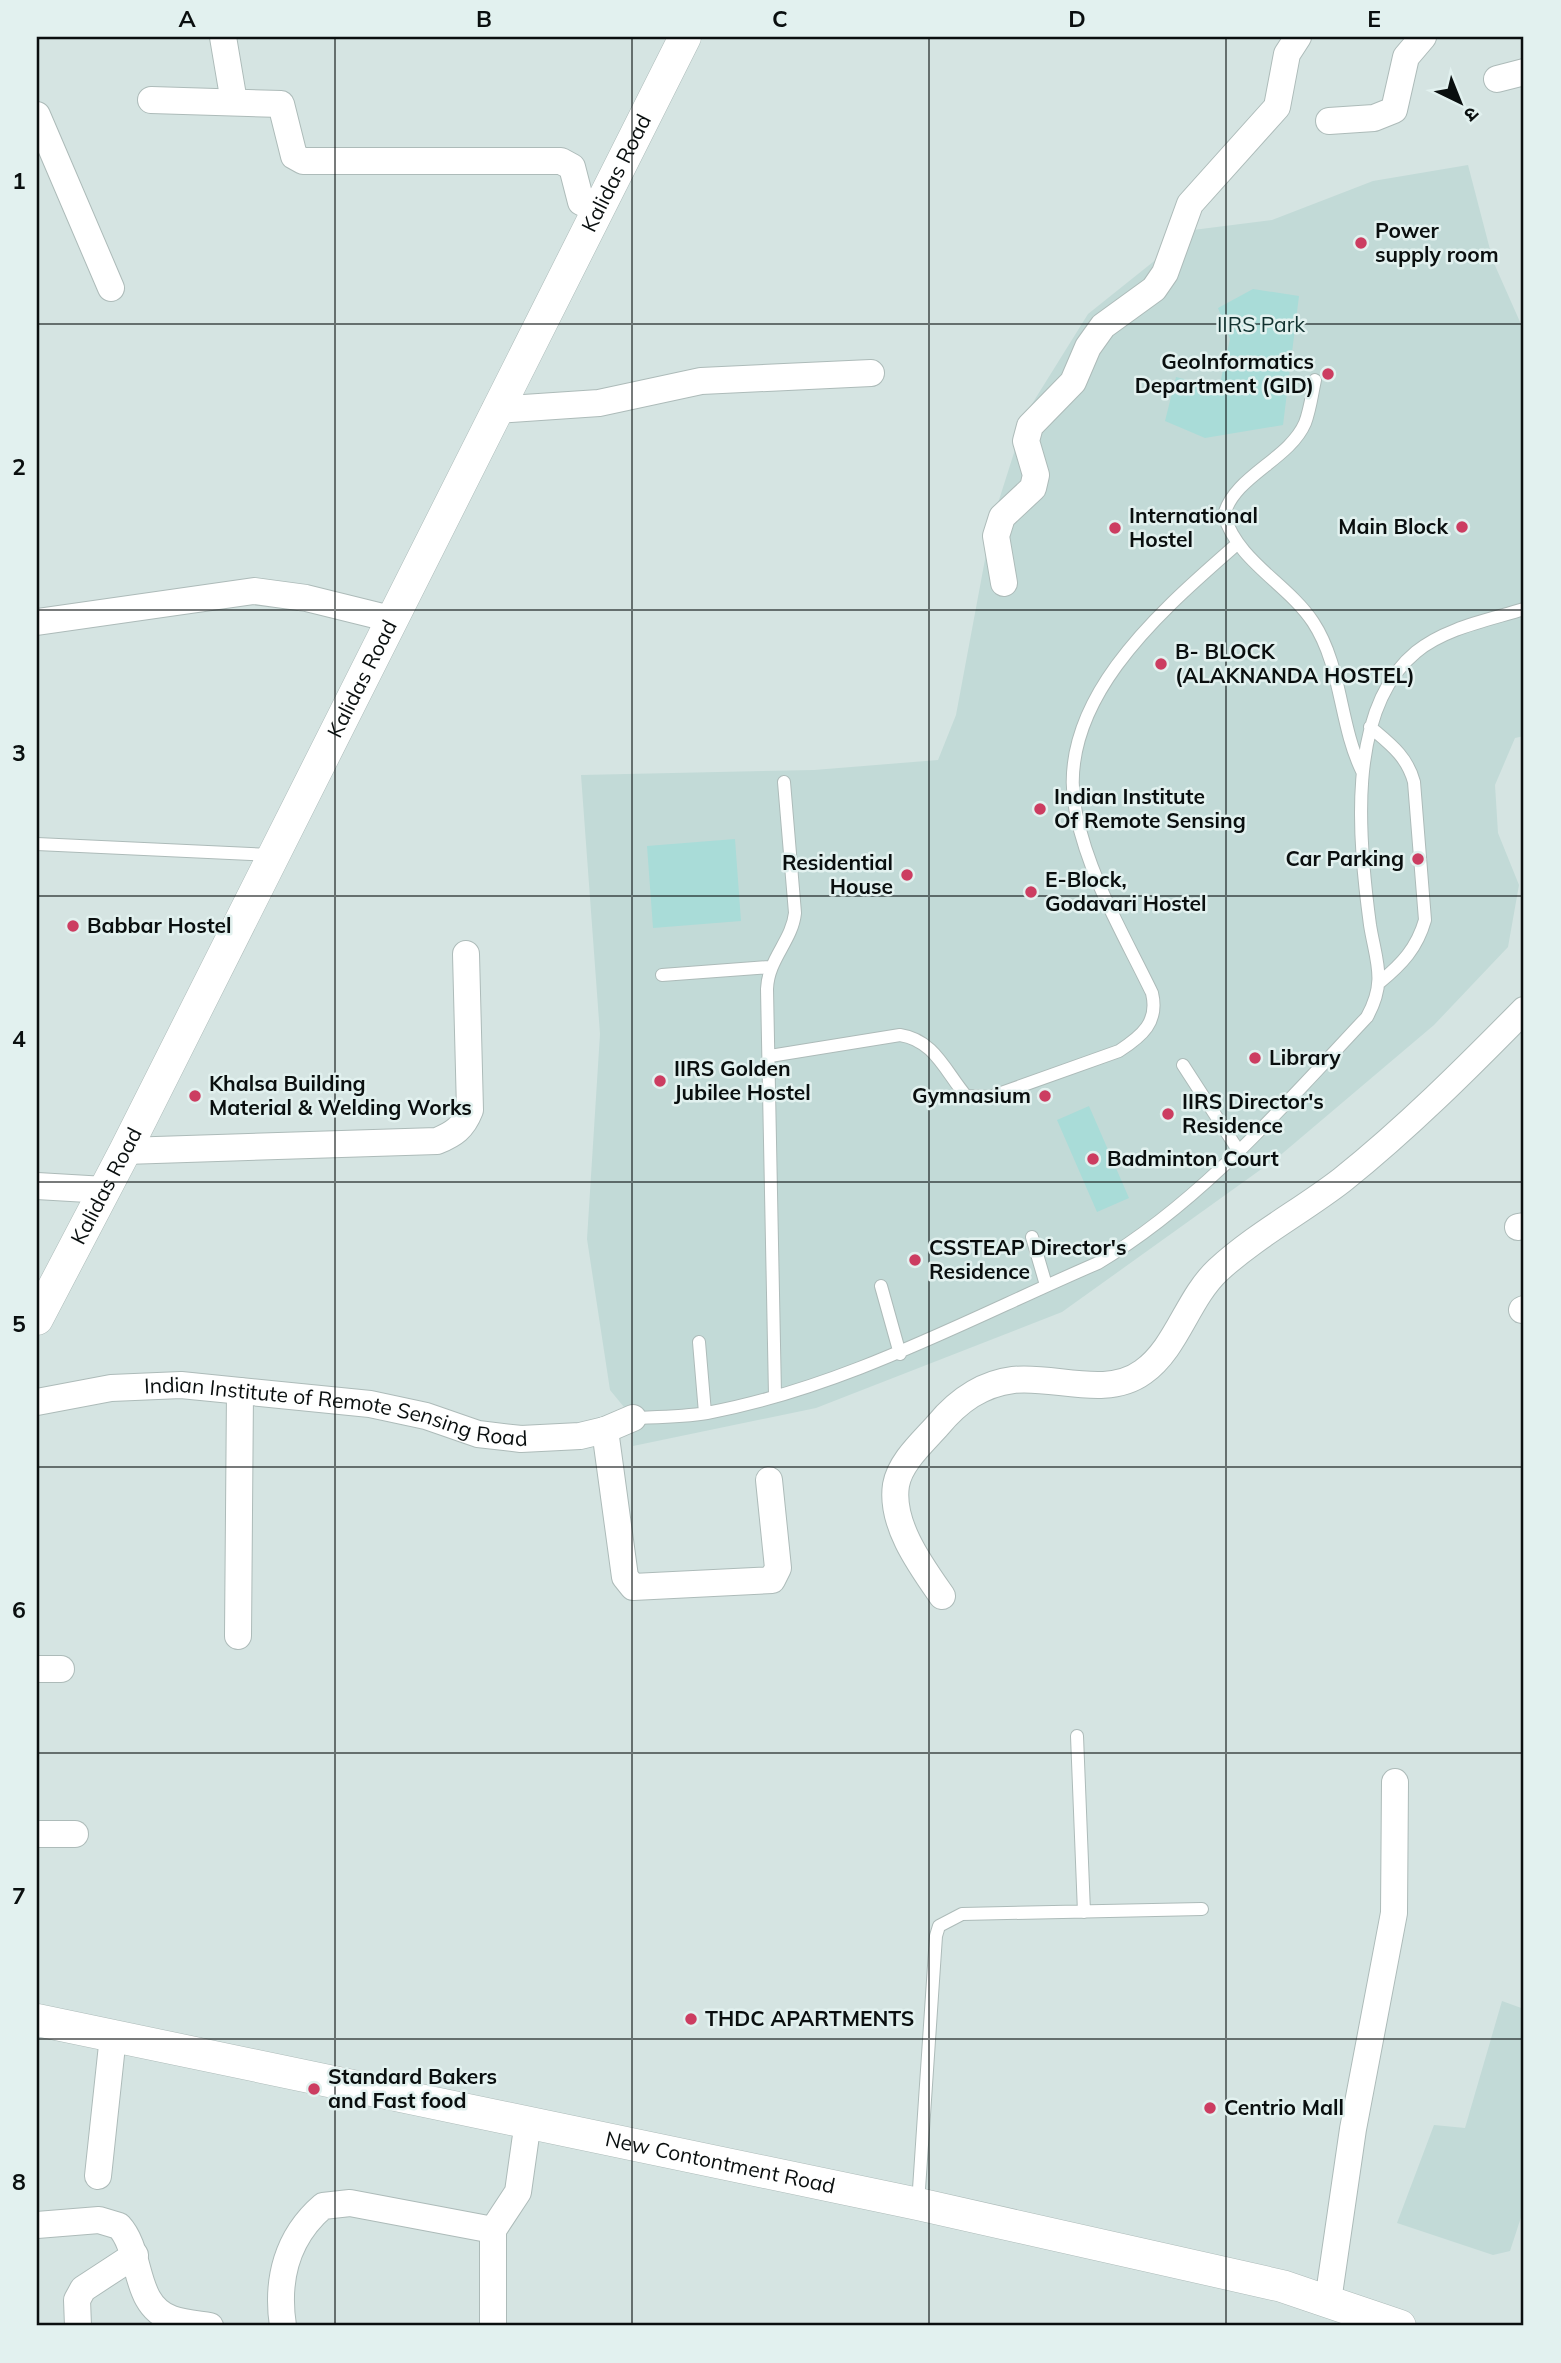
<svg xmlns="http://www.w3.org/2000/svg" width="1561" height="2363" font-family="Mulish,'Noto Sans Devanagari',sans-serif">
  <rect width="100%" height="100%" fill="#d5e4e2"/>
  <!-- built -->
  <path fill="#c2dad7" d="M1468,165L1493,261L1524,331V736L1515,738L1495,785L1498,833L1519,885L1508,947L1434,1025L1277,1158L1062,1312L816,1408L633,1446V1418L610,1390L587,1239L600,1034L581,775L814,770L938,760L956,715L992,522L1027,412L1088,314L1193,230L1272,220L1373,181Z
    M1502,2001L1524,2009V2208L1510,2251L1493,2255L1397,2223L1434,2125L1465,2128Z"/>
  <!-- green -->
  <path fill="#a9dcd8" d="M1253,289L1299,296L1283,425L1205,438L1165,421L1176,377L1219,388L1230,339L1218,308Z
    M735,839L741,921L653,928L647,846Z
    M1089,1106L1129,1198L1097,1212L1057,1120Z"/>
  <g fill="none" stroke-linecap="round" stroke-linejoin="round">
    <!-- service casing -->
    <g stroke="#adbbb9" stroke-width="14">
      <path id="service" d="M1315,380C1312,394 1310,410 1305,423C1289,460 1234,476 1224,515C1238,562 1287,583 1313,622C1342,666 1339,724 1362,771
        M1370,727C1390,744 1407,756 1414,782L1425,920C1417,948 1402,964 1380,982
        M37,844L270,855
        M662,975L769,967
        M770,1056L900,1035C934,1040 945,1071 966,1096L990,1097L1119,1051C1142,1036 1159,1022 1152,993C1124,935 1089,877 1076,813C1052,702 1163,609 1237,544
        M1183,1065L1238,1150
        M1032,1237L1046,1285
        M881,1286L900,1354
        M699,1342L705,1413
        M775,1395L767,989C768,959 792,941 795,913L784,782
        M633,1418C658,1417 683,1417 707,1413C846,1387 970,1318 1098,1263C1200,1203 1287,1102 1367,1017C1387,981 1376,962 1370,925C1359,843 1345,710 1416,652C1445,628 1489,620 1524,609
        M1077,1736L1084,1912
        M918,2204L936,1936L939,1926L962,1914L1202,1909"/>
    </g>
    <!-- minor casing -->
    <g stroke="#adbbb9" stroke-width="28">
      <g id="minor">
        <path d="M223,37L234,102"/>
        <path d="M1497,79L1524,72"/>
        <path d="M151,100L281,104L294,156L303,161H561L572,167L581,202L598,211"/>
        <path d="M37,115L111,288"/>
        <path d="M1329,121L1374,118L1394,110L1406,57L1423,37"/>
        <path d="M495,410L599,403L701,381L871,373"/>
        <path d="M1004,583L996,536L1002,517L1033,488L1036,475L1026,441L1030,426L1073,382L1088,347L1103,326L1154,289L1165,273L1190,204L1277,107L1287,54L1298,37"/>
        <path d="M37,622L254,591L306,598L391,619"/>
        <path d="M125,1151L437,1141C454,1134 463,1128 470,1110L466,954"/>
        <path d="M37,1186L105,1190"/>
        <path d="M1518,1227L1524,1226"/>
        <path d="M1522,1310L1524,1309"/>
        <path id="s1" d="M37,1402L111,1388L181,1385L370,1404L426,1416L478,1434L521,1439L580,1436L605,1430L633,1418"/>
        <path d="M605,1430L625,1577L633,1587L772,1580L778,1568L769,1480"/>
        <path d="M942,1596C921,1566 890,1524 896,1485C900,1462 923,1442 938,1425C958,1401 981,1384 1013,1380C1054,1375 1106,1399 1143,1372C1177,1348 1187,1299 1218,1270C1256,1235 1302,1211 1342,1180C1407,1128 1466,1069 1524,1010"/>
        <path d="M238,1636L240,1391"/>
        <path d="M37,1669H61"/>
        <path d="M37,1834H75"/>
        <path d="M98,2176L113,2036"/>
        <path d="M37,2225L99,2220L119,2226C143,2252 132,2305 172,2319C183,2323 197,2324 210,2326"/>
        <path d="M1328,2301L1353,2129L1394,1913L1395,1782"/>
        <path d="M78,2326L77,2300L83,2289L135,2255"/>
        <path d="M283,2326C276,2280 287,2237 323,2206L350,2203L493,2230"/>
        <path d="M493,2326V2230L518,2192L528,2121"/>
      </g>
    </g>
    <!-- tertiary casing -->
    <g stroke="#adbbb9" stroke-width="33">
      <g id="tertiary">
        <path id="s2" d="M37,1319L125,1151L685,37"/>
        <path id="s3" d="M37,2020L918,2204L1282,2286L1400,2326"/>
      </g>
    </g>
    <!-- service -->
    <use href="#service" stroke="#fff" stroke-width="12"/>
    <!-- minor -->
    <use href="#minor" stroke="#fff" stroke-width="26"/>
    <!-- tertiary -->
    <use href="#tertiary" stroke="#fff" stroke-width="32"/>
  </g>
  <!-- grid -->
  <path fill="none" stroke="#0a0f0f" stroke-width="2" stroke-opacity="0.55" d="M335,37V2326M632,37V2326M929,37V2326M1226,37V2326M37,324H1524M37,610H1524M37,896H1524M37,1182H1524M37,1467H1524M37,1753H1524M37,2039H1524"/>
  <!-- markers -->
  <g fill="#cc3d61" stroke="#e2f1ef" stroke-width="2.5">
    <circle cx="1361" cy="243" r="7"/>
    <circle cx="1328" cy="374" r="7"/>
    <circle cx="1462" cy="527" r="7"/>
    <circle cx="1115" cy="528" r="7"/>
    <circle cx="1161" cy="664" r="7"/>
    <circle cx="1040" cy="809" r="7"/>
    <circle cx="1418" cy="859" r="7"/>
    <circle cx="907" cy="875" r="7"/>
    <circle cx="1031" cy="892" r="7"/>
    <circle cx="73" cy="926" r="7"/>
    <circle cx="1255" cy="1058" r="7"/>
    <circle cx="660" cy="1081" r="7"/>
    <circle cx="195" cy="1096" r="7"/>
    <circle cx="1045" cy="1096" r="7"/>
    <circle cx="1168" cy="1114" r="7"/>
    <circle cx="1093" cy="1159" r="7"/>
    <circle cx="915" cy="1260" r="7"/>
    <circle cx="691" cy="2019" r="7"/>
    <circle cx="314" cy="2089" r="7"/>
    <circle cx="1210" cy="2108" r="7"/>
  </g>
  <g text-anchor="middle" stroke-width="5" stroke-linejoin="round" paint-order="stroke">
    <!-- street labels -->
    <g font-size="21" fill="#0a0f0f" stroke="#e2f1ef">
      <text dy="7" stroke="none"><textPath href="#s2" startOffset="1284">Kalidas Road</textPath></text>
      <text dy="7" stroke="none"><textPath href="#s2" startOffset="718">Kalidas Road</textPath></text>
      <text dy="7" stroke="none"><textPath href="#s2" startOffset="150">Kalidas Road</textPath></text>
      <text dy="7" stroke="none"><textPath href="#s1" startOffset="303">Indian Institute of Remote Sensing Road</textPath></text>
      <text dy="7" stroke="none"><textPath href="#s3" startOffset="698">New Contontment Road</textPath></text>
    </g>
    <!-- poi labels -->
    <g font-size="21" font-weight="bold" fill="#0a0f0f" stroke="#e2f1ef" text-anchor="start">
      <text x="1375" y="238">Power<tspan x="1375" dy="24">supply room</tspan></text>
      <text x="1314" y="369" text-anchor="end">GeoInformatics<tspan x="1314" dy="24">Department (GID)</tspan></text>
      <text x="1129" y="523">International<tspan x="1129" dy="24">Hostel</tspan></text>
      <text x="1448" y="534" text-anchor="end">Main Block</text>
      <text x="1175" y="659">B- BLOCK<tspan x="1175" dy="24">(ALAKNANDA HOSTEL)</tspan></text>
      <text x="1054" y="804">Indian Institute<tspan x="1054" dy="24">Of Remote Sensing</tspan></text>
      <text x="1404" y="866" text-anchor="end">Car Parking</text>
      <text x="893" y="870" text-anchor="end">Residential<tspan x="893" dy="24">House</tspan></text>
      <text x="1045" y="887">E-Block,<tspan x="1045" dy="24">Godavari Hostel</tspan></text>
      <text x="87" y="933">Babbar Hostel</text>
      <text x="1269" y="1065">Library</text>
      <text x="674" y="1076">IIRS Golden<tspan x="674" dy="24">Jubilee Hostel</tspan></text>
      <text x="209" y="1091">Khalsa Building<tspan x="209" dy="24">Material &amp; Welding Works</tspan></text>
      <text x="1031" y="1103" text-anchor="end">Gymnasium</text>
      <text x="1182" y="1109">IIRS Director's<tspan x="1182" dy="24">Residence</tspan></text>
      <text x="1107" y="1166">Badminton Court</text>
      <text x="929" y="1255">CSSTEAP Director's<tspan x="929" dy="24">Residence</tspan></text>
      <text x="705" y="2026">THDC APARTMENTS</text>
      <text x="328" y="2084">Standard Bakers<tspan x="328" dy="24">and Fast food</tspan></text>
      <text x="1224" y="2115">Centrio Mall</text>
    </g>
    <!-- park labels -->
    <g font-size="21" fill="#10312f" stroke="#e2f1ef">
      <text x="1261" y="332">IIRS Park</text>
    </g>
  </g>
  <!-- border -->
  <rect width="1561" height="2363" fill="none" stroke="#e2f1ef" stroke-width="77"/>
  <!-- north arrow -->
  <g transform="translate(1460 102) rotate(137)" stroke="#e2f1ef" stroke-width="5" paint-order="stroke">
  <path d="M0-5L12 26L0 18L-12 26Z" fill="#0a0f0f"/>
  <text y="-10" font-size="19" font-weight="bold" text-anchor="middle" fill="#0a0f0f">उ</text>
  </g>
  <rect x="38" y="38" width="1484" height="2286" fill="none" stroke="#0a0f0f" stroke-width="2.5"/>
  <g font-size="23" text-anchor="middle" font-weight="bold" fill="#0a0f0f">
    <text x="187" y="27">A</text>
    <text x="484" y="27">B</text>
    <text x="780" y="27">C</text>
    <text x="1077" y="27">D</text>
    <text x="1374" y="27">E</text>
    <text x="19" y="189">1</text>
    <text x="19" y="475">2</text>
    <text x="19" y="761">3</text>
    <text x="19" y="1047">4</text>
    <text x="19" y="1332">5</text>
    <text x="19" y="1618">6</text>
    <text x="19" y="1904">7</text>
    <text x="19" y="2190">8</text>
  </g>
</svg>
